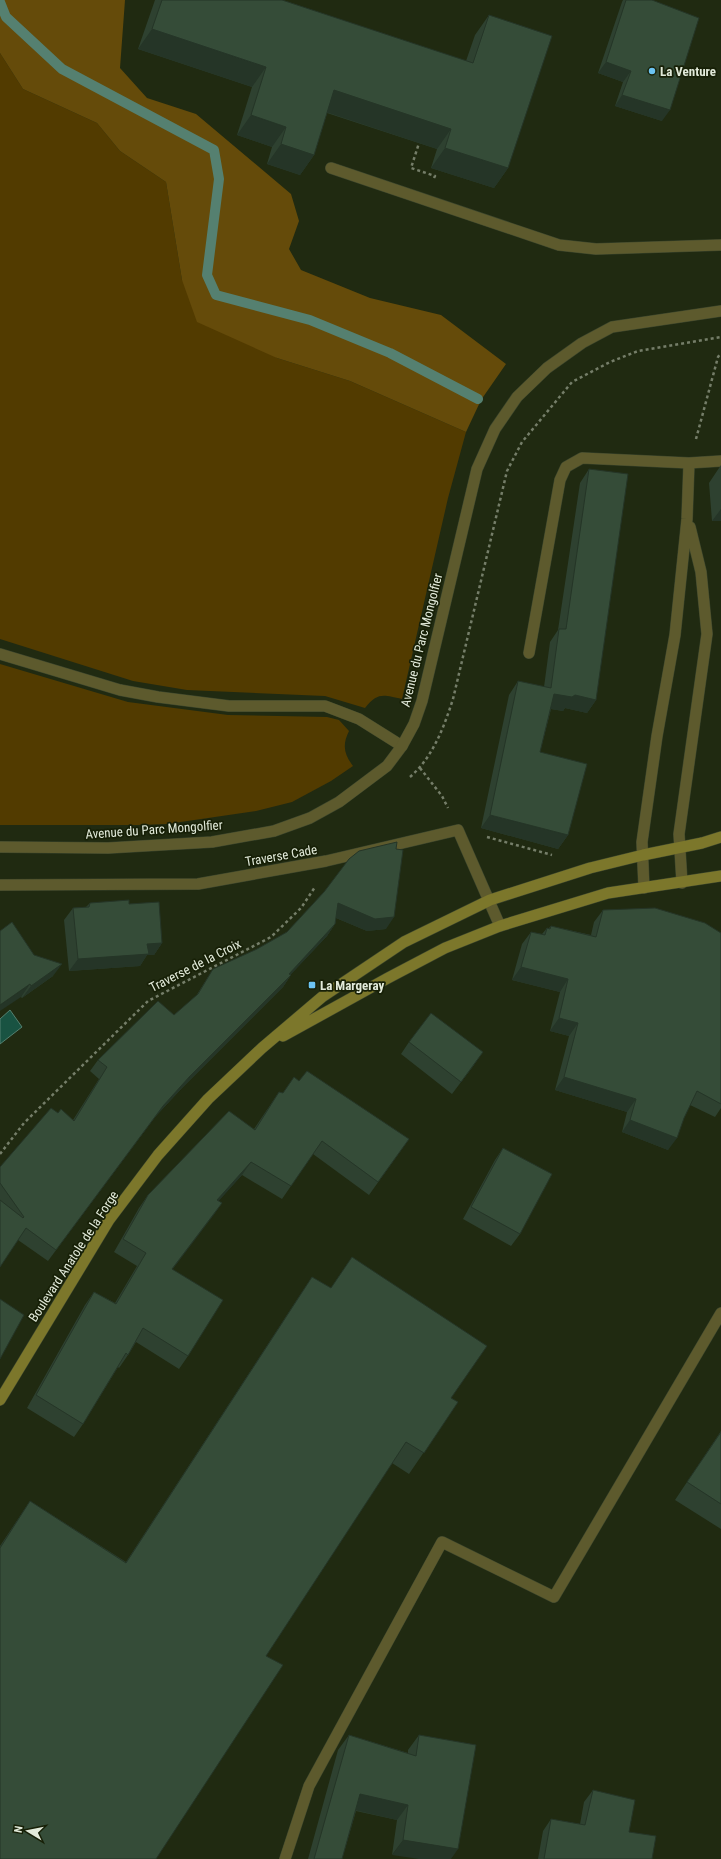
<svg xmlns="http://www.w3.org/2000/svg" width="721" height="1859" font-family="'Roboto Condensed',sans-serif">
  <rect width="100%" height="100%" fill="#202a11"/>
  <!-- green -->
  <path fill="#523b00" d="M0,53L23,89L97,123L120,151L166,182L182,280L277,358L350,381L466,432L448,498L402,699C383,695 378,692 365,708L325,696L187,690L133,681L0,639Z
    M0,664L128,702L228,715L327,717L339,720L349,731C342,745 344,754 353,766L331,781L292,802L256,811L167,824L137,825H0Z"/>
  <!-- forest -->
  <path fill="#654b0a" d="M0,0H125L120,68L147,98L196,114L291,194L299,221L289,249L301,270L370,298L441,315L506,364L481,400L466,432L350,381L277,358L197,322L182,280L166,182L120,151L97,123L23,89L0,53Z"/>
  <!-- water -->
  <path fill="#195342" stroke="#558070" d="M10,1010L22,1027L0,1044V1019Z"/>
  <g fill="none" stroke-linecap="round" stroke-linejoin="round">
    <!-- stream -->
    <path stroke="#558070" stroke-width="10" d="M0,2L6,17L62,69L214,150L219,179L207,275L216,295L310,320L390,353L478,399"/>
    <!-- service casing -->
    <g stroke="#3b452d" stroke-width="12">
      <path id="service" d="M331,168L559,245L596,249L721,245
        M529,653L560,480L566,467L582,458L689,463L721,461
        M0,654L120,690L158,697L229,706H325L359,719L402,746
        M682,883L679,834L707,634L701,572L690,527
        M644,888L642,842L657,736L675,635L687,519L689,463
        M285,1859L309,1786L442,1542L554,1597L721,1313"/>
    </g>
    <!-- minor casing -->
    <g stroke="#3b452d" stroke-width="12">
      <path id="minor" d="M0,847L108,848L212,842L274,831L310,818L339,802L387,766L402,746L414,724L422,701L477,469L495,429L517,397L547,368L582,343L612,327L721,311
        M0,885L198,884L326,861L458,830L500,926"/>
    </g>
    <!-- secondary casing -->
    <g stroke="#3b452d" stroke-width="12">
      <path id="secondary" d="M283,1036L388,978L445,948L500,926L608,893L721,876
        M0,1400L109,1220L158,1155L208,1099L262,1048L322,997L404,942L490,900L590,868L643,855L702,843L721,837"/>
    </g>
    <!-- path -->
    <path stroke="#757e69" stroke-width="2.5" stroke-dasharray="3 3" stroke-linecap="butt" d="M420,140L411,168L435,176L434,178
      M696,439L718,357L721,353
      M420,768L442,796L448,808
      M410,777C433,757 444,727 453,699L507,471L522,442L572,382L610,362L638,351L721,337
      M487,837L552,855
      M0,1154L24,1123L148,1001L271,937L301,908L315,887"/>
    <!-- service -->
    <use href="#service" stroke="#5d5a2d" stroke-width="11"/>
    <!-- minor -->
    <use href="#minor" stroke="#5d5a2d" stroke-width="11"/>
    <!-- secondary -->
    <use href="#secondary" stroke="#7c772b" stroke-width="11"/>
  </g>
  <!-- wall -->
  <path fill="#2e4130" d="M155,0H282L466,61L475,35L489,15L508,168L494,188L431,168L437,149L327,113L314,155L300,175L267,164L272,147L237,135L252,87L138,49Z
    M623,0H652L662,121L615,106L623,82L598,73L622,2Z
    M721,465V521H712L709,483Z
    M589,469L596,700L587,713L565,708L563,711L551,709L540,752L568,835L558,849L481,828L509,695L518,681L544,687L550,642L558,630L580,483Z
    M324,892L386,929L367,931L336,918L335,924L327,936L290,975H291L283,987L182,1088L155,1117L48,1261L18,1240L0,1267V1167L58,1113L73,1120L99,1079L90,1071L98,1060L174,1015L196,996L213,969L257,949L287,932Z
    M90,903L129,904L162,943L154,955H147L140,966L69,971L64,920L73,908L86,907Z
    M603,910L721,933V1108L715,1117L690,1105L668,1150L622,1132L627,1112L555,1090L569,1036L550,1031L560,992L512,980L522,944L531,932L542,934L547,928H549L551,926L591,935L594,922Z
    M34,955L53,976L22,998L21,997Z
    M409,1042L474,1065L452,1094L401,1054Z
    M299,1081L409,1139L369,1195L313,1154L282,1199L242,1175L218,1201L222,1203L172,1269L188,1356L179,1369L136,1342L128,1355L119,1368L118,1367L83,1424L74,1437L27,1408L85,1305L94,1292L115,1303L137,1266L114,1252L139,1208L148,1195L254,1129L279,1092L283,1093Z
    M503,1148L520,1234L511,1246L463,1219L495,1160Z
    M352,1257L451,1398L458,1402L409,1474L392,1463L266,1656L0,1859V1546L30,1501L126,1562L298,1298L312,1277L331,1288Z
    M721,1431V1529L675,1500Z
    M349,1735L408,1753V1750L419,1735L476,1745L392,1855L397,1820L356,1811L342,1859H308L338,1750Z
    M593,1790L629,1832L652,1859H538L543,1831L551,1819L580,1824L584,1802Z"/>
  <!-- shaded-wall -->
  <path fill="#253527" d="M152,29L266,67L252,87L138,49Z
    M606,62L631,71L623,82L598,73Z
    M334,90L451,129L437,149L320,110Z
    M622,95L670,110L662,121L615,106Z
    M251,115L286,127L272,147L237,135Z
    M281,144L314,155L300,175L267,164Z
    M445,148L508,168L494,188L431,168Z
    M721,509V521H712Z
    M554,694L575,695L596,700L587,713L565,708L563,711L545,708Z
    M490,815L568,835L558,849L481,828Z
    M338,903L394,917L386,929L367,931L329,915Z
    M335,924L327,936L281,985L289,974Z
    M162,943L154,955H147L140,966L69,971L78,959L147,944Z
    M62,964L53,976L22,998L31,986Z
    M521,967L568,979L560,992L512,980Z
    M291,975L283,987L182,1088L155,1117L48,1261L163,1106L190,1076Z
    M30,984L21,997L0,1011V1005Z
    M559,1018L578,1023L569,1036L550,1031Z
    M483,1052L474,1065L452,1094L461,1082Z
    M564,1077L636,1099L627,1112L555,1090Z
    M630,1120L677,1138L668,1150L622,1132Z
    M251,1162L242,1175L208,1213L217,1200Z
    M222,1203L213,1216L163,1282L172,1269Z
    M360,1794L408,1805L397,1820L350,1809Z
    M403,1840L458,1849L451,1859H419L392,1855Z"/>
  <!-- building -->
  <path fill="#354c38" stroke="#253527" d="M162,0H282L473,63L489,15L552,36L508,168L445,148L451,129L334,90L314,155L281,144L286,127L251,115L266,67L152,29Z
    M626,0H652L699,18L670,110L622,95L631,71L606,62Z
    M589,469L628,474L596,700L575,695L572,697L554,694L540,752L587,764L568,835L490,815L518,681L551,688L559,629H566Z
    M397,842L396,849L403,850L394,917L375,919L338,903L335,924L289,974L291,975L190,1076L163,1106L56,1250L26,1228L0,1267V1200L23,1218L24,1217L0,1183V1167L51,1108L58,1113L61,1109L74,1121L107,1067L98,1060L158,1001L174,1015L198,994L213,969L257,949L287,932L324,892L349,859L359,851Z
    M129,900V904L159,902L162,943L147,944L149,954L78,959L73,908L89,907L90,903Z
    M655,908L705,923L721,933V1104L697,1091L684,1118L677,1138L630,1120L636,1099L564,1077L578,1023L559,1018L568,979L521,967L531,932L545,935L547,928L550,929L551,926L596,937L603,910Z
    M12,922L34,955L62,964L31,986L30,984L0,1005V931Z
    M431,1013L483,1052L461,1082L409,1042Z
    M307,1071L409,1139L378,1182L322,1141L291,1186L251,1162L217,1200L222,1203L172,1269L223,1300L188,1356L143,1328L128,1355L126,1353L83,1424L36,1395L94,1292L116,1304L146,1253L123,1239L148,1195L229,1111L255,1130L279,1092L283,1093L294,1077L299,1081Z
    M503,1148L552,1174L520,1234L471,1207Z
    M352,1257L487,1346L451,1398L458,1402L424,1453L406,1442L266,1656L283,1665L156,1859H0V1548L30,1501L126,1563L312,1277L331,1288Z
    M0,1299L24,1315L0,1359Z
    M721,1432V1504L687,1482Z
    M349,1735L416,1756L419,1735L476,1745L458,1849L403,1840L408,1805L360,1794L342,1859H314Z
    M593,1790L635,1800L629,1832L656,1836L652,1859H544L551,1819L585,1825Z"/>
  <!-- markers -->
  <g fill="#6cc3f2" stroke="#172007" stroke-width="1.5">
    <circle cx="652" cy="71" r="4"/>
    <rect x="308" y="981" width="8" height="8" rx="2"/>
  </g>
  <g text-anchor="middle" stroke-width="3.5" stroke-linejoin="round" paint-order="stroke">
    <!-- poi labels -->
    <g font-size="13" font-weight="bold" fill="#e2eada" stroke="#172007" text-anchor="start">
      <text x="660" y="76">La Venture</text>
      <text x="320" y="990">La Margeray</text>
    </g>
    <!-- street labels -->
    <g font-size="13" fill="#e2eada" stroke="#172007">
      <text transform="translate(421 640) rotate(-76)" y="5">Avenue du Parc Mongolfier</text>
      <text transform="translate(154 829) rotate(-4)" y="5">Avenue du Parc Mongolfier</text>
      <text transform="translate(281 855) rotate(-10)" y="5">Traverse Cade</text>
      <text transform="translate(195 965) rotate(-27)" y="5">Traverse de la Croix</text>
      <text transform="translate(73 1256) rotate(-57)" y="5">Boulevard Anatole de la Forge</text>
    </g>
  </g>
  <!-- north arrow -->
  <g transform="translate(28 1831) rotate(280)" stroke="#172007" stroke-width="3" paint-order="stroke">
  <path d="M0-3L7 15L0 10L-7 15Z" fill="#e2eada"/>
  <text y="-6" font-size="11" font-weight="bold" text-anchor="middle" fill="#e2eada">N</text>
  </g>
</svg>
